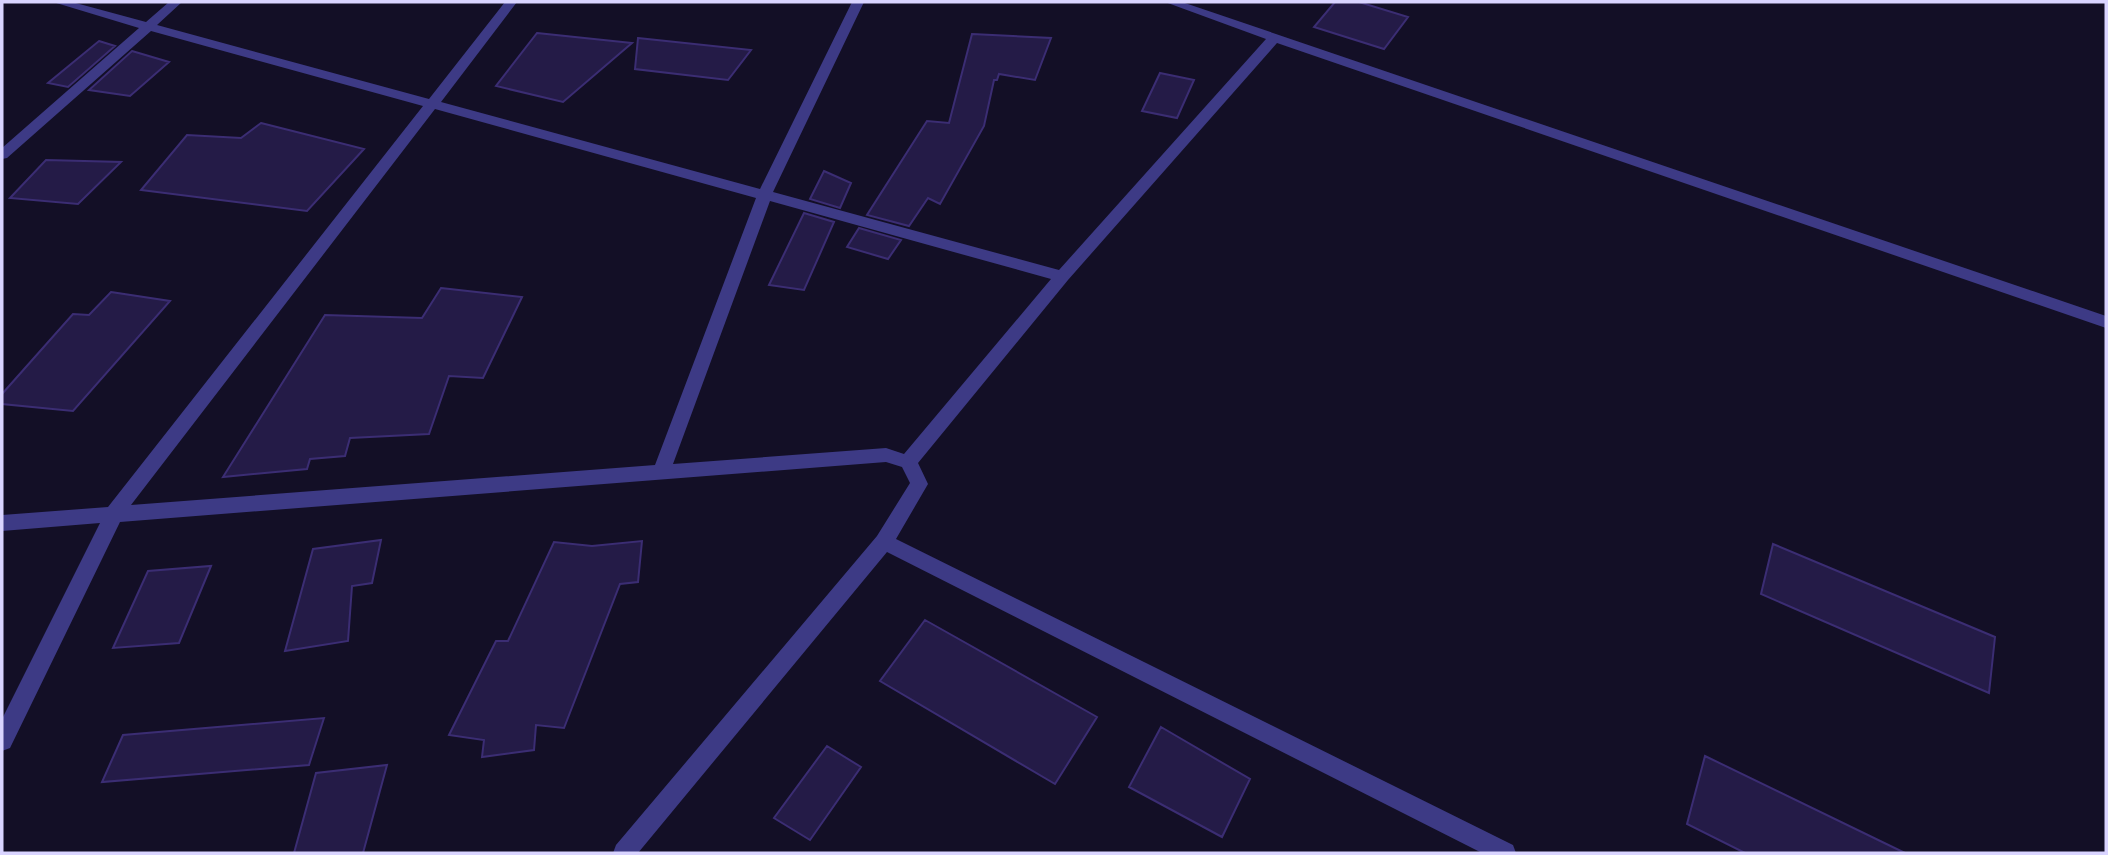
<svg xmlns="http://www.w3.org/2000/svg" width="2108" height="855" font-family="'Nunito Sans',sans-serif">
  <rect width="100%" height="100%" fill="#130f26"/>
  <!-- building -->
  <path fill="#241b47" stroke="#3b2d73" stroke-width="2" d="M1335,2H1359L1408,17L1384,49L1314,27Z
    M537,33L632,43L563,102L496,86Z
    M972,34L1051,38L1035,80L999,74L997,80H994L984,126L940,204L928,198L909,226L867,215L927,121L949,123Z
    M638,38L751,50L728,80L635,69Z
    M99,41L115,46L68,87L48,83Z
    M132,51L169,62L130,96L89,90Z
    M1160,73L1194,80L1177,118L1142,111Z
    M261,123L364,149L307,211L141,190L187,135L241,138Z
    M46,160L121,162L78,204L10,198Z
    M824,171L851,183L840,208L810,199Z
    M804,213L834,222L804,290L769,285Z
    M859,228L901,240L888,259L847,247Z
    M441,288L522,297L483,378L449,376L429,434L350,438L345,456L310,459L307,469L223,477L325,315L422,318Z
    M111,292L170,301L73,411L2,404V394L73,314L89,315Z
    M381,540L372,583L352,586L348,641L285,651L313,549Z
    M642,541L638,582L620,584L564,728L536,725L534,750L482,757L484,740L449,735L496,641H508L554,542L592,546Z
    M1773,544L1995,637L1989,693L1761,594Z
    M211,566L179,643L113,648L148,571Z
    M925,620L1097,717L1055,784L880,681Z
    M324,718L309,765L102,782L123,735Z
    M1161,727L1250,779L1222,837L1129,787Z
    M827,746L861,767L810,840L774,818Z
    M1705,756L1905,853H1745L1687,824Z
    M387,765L363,853H294L316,773Z"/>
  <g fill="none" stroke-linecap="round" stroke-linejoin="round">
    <!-- minor -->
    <path fill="#3d3a85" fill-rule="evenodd" d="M53,2H72L146,22L169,2H182L157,25L429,99L505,2H517L441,102L760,189L852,2H864L773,192L1059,270L1266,39L1165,2H1182L2106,316V328L1277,43L1068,280L918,463L928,484L896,539L1513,845L1516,853H1482L887,552L638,853H613L616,845L877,536L910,483L902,467L886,462L120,522L10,748L2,751V719L100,523L2,531V515L108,507L423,106L151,31L7,158L2,159V148L139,28ZM435,109L756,198L655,465L131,505ZM770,201L1051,279L904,454L886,448L673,464Z"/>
  </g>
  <!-- border -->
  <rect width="2108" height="855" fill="none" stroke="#d9d4ff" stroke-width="7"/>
</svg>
